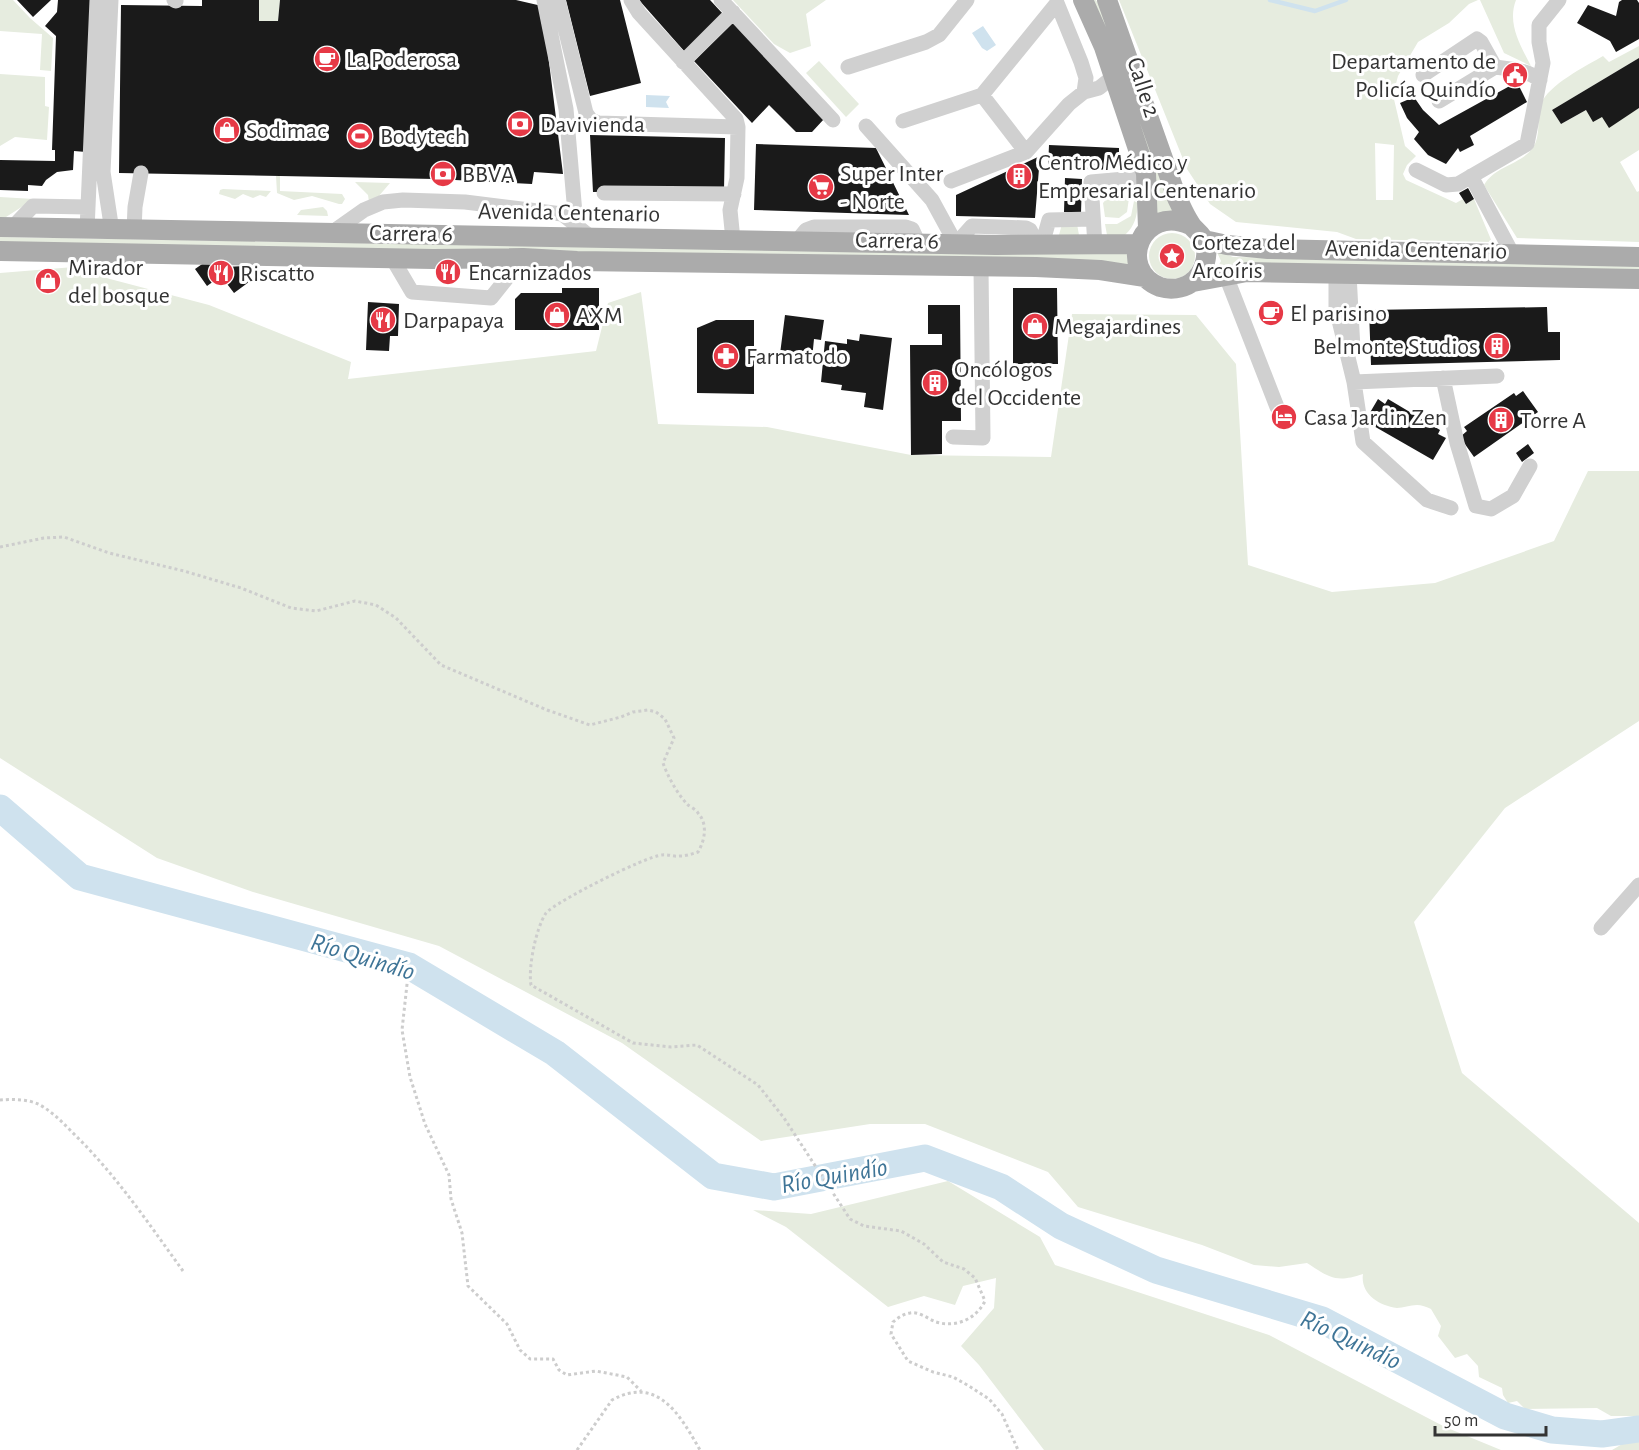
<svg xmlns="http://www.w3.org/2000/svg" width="1639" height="1450" font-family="'Alegreya Sans',sans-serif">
  <rect width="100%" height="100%" fill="#fff"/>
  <!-- green -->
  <path fill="#e6ecdf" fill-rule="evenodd" d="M0,0H13L30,18L53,38L51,71L40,70L42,34L0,31Z
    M259,0H280L278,21H259Z
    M733,0H826L806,14L811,46L790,53L774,44Z
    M1091,0H1096L1100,7L1176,213L1156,216Z
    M1119,0H1478L1469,4L1449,23L1418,42L1398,76L1393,95L1405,146L1416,156L1407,165L1403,174L1406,180L1456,203L1463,199L1466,204L1474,199L1492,242L1356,239L1337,232L1236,222L1210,204L1187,169ZM1375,143L1394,145L1393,200H1376Z
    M1480,0H1516C1507,23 1520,45 1531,66L1504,53Z
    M1639,46V58L1552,110L1561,124L1586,110C1608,119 1618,121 1639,108V150L1620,162L1637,192L1639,191V242L1517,238L1484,185C1495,166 1519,165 1532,149C1542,136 1536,118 1541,104C1548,85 1586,66 1603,56L1609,62Z
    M819,61L859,104L846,117L806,73Z
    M0,74L45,77V106L49,107L47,140L15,137L0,146Z
    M276,176H280V191L342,194L345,199L342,204H339L312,196L294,200L277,193Z
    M355,182L390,183L378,197L369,202L368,195Z
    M223,189L271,191L266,197L260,195L253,198L243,194L235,199L219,194L220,190Z
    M1115,193L1123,194L1129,198L1127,212L1119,218L1105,217L1103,203L1109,196Z
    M0,197L34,199L6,217H0Z
    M1134,201L1138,203C1137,216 1135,226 1125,235H1107L1105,224H1117L1131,216Z
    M323,207L327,211L328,216L297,215L301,210Z
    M1062,224H1077L1079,235H1059Z
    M1149 256a23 23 0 1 1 46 0a23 23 0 1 1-46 0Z
    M0,237L530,246L1130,252L1128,262L1130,268L0,243Z
    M1216,250L1233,257L1639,261V271L1215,272L1221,261Z
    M74,267L110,279L209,305L351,362L348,379L596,351L608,303L641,292L658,424L767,427L911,455L1051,457L1072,314L1196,315L1236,364L1248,565L1332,592L1435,583L1554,541L1588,471H1639V721L1505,808L1414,922L1462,1073L1639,1223V1416H1611L1597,1408L1525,1409L1517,1401L1508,1403L1503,1395L1502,1388L1479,1377L1478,1366L1467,1354L1455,1358L1438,1336L1441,1326L1431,1309C1427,1307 1421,1305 1417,1305C1410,1305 1403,1308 1397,1308C1378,1306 1360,1293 1363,1274C1336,1283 1330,1278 1307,1263L1279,1267L1254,1265L1202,1245L1078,1207L1048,1172L925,1124H870L761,1141L622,1043L439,946L253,892L157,858L0,758V273Z
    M948,1181L1040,1237L1055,1265L1269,1335L1445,1427L1501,1450H1044L979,1365L961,1346L994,1308L996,1278L963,1286L955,1305L924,1296L888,1307L786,1227L753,1210L811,1214Z
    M1631,1439L1639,1441V1450H1612Z"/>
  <!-- water -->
  <path fill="#cfe2ee" d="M983,26L996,45L987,51L982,48L972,33Z
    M646,95L670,96L666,102L669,108L646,107Z"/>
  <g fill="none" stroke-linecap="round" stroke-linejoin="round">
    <!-- stream -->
    <path stroke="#cfe2ee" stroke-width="4.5" d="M1270,0L1315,11L1346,0"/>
    <!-- river -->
    <path stroke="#cfe2ee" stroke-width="27" d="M0,808L80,877L409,966L555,1053L713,1176L774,1187L925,1158L1001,1187L1061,1226L1156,1270L1322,1320L1505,1416L1552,1430L1602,1434L1639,1429"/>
  </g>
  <!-- building -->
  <path fill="#1a1a1a" d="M17,0H51L33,17Z
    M58,0H92L86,152L74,151L73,170L57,172L46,180L42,186L28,185V191L0,190V160L55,161V150H52L56,36L45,26L57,12Z
    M202,0H259V21H278L280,0H516L542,6L563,174L534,172L532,184L435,179L119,173L121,5L202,6Z
    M566,0H620L641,83L590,96Z
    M639,0H710L723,14L685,52Z
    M1622,0H1637L1639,3V39L1616,52L1610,41L1577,23L1588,5L1616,16L1619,2Z
    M734,22L824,119L812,132H796L769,105L752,123L694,61Z
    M1639,58V108L1609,128L1602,117L1593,122L1586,110L1561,124L1552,110Z
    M1517,82L1527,102L1470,136L1474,145L1460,152L1458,148L1446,164L1428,155L1414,139L1419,132L1407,118L1400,103L1414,97L1423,110L1439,125Z
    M590,135L725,138L724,190L593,192Z
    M756,144L876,148L909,215L754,210Z
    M1049,145L1119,148V170L1048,168Z
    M1040,156L1035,218L956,216V195Z
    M1065,178L1082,179L1081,213L1064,212Z
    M1468,188L1474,199L1466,204L1459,193Z
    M217,259L226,267L244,266L253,279L234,293L221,276L207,286L195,269L208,260Z
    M562,288H599V330H515V299L521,293H562Z
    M1013,288H1057L1058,364H1013Z
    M368,302L399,304L398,336H390L389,351L366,350Z
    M928,305H960L961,421H942V454L911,455L910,345H942V334H928Z
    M1547,307L1548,332H1560V360L1371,365L1369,310Z
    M785,315L824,320L821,340L814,339L812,359L780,354Z
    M716,320H754V394L697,393V328Z
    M860,334L892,338L883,410L864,407L866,393L841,390L842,385L821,382L825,341L847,344V339L859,341Z
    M1523,391L1538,412L1474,457L1460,437L1467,431L1464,427L1514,393L1516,396Z
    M1378,399L1385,404L1388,399L1440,430L1438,434L1446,438L1433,460L1365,421Z
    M1528,444L1534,453L1522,462L1516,453Z"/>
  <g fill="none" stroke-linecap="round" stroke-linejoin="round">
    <!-- path -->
    <path stroke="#cdcdcd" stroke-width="3" stroke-dasharray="3 3" stroke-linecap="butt" d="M0,547L44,538L64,537L109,553L184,571L241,588L291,608L316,611L355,601L376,605L396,618L441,665L547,710L590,725L621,717L633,712L648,710L656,712L665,719L674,738L663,763C668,777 677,793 687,804C690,807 696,809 698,813C708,824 705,840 698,852C692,854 686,856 680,856C674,857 668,854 662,855C646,856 555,902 546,913C536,928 528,967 531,985L633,1043L671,1047L697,1045L758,1085L784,1118L850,1219L864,1226L901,1231L924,1244L943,1262L964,1269L975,1278L985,1301C976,1319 956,1328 936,1322C928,1319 919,1311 910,1313C903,1314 898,1318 893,1322L891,1334L908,1361L933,1372L953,1377L969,1386L989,1399L1002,1414L1018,1450
      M409,966L402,1030L410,1077L425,1124L449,1175L451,1199L462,1233L468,1286L507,1324L520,1350L530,1359H553L559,1370L567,1375L596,1371L627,1377L641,1391
      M0,1100C12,1099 29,1099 40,1105C54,1113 64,1124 75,1135C116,1175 149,1224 183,1271
      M577,1450L612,1400C658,1375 680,1415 700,1450"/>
    <!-- minor -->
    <path stroke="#d0d0d0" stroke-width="15" d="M111,0L103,172L112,231
      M174,0L176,1
      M544,0L566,109L576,225
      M558,0L586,113L591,120L598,123L738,127
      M631,0L639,13L736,119L738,127L737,178L730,210L733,240
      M721,0L833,120
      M683,62L733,12
      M848,67L926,42L939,35L967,0
      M1423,75L1477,39L1481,42L1495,67C1512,69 1527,70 1540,80
      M1439,101L1495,67
      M903,121L982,95
      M866,126L932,200L956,244L972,226L1026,228L1030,230L1038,245
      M1026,152L982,95L1057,3L1081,62L1086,78L1084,92
      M1416,170L1446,185L1458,184L1527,144L1543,63L1539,42V25L1559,0
      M1471,176L1513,255
      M951,181L1026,152L1069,104L1084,92L1099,88L1114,76
      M604,193L734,194
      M12,228L33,206L88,207
      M87,230L97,0
      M134,231L135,207L141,173
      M330,234L364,210L383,202L403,200L465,202L562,214L592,238
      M796,242L806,230L814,227H906L912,229L919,244
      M1042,245L1049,220L1093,219
      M1095,246L1091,182L1136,178L1146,173
      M392,258L412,292L491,298L523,258
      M1336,273V308L1354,382L1363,442L1427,500L1451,508
      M1349,274L1353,349
      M1226,276L1277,407
      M1443,378L1457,443L1476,506L1491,509L1513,496L1530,466
      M1354,382L1497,376
      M953,437L983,438L981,268
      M1601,928L1639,885"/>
    <!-- major -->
    <path stroke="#ababab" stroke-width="20" d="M1083,0L1104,47L1146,173L1148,228
      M1107,0L1177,198C1181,206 1185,216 1190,223C1193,229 1199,232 1202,237C1211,252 1205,273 1191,283C1182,289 1170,290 1160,287C1115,269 1142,203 1190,225
      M0,227L996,245L1137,244
      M1204,240L1227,245L1268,249L1639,257
      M0,251L433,259L523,258L577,261L1036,267L1100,270L1145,277
      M1193,282L1247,272L1639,279"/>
  </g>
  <!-- icons -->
  <defs>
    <g id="cafe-disc" transform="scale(1.35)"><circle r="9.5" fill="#e63946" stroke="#fff"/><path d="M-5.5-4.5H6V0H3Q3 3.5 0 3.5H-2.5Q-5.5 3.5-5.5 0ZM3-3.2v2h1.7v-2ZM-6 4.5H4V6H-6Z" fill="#fff"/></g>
    <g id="civic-disc" transform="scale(1.35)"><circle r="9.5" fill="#e63946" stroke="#fff"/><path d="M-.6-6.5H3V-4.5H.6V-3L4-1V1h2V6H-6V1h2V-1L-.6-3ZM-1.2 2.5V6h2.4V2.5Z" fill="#fff"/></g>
    <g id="bank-disc" transform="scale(1.35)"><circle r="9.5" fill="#e63946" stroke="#fff"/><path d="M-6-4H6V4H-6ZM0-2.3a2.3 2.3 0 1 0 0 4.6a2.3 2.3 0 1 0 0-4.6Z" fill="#fff"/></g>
    <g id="shop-disc" transform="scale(1.35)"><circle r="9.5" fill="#e63946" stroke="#fff"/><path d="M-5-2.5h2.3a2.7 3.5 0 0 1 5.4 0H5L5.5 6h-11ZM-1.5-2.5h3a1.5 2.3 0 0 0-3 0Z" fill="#fff"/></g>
    <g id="stadium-disc" transform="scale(1.35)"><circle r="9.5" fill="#e63946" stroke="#fff"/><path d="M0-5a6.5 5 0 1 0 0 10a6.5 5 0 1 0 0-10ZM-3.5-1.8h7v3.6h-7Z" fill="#fff"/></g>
    <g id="building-disc" transform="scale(1.35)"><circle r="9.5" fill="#e63946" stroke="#fff"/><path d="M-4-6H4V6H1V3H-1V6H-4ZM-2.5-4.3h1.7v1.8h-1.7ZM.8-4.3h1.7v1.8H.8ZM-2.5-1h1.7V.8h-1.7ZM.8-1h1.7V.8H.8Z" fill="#fff"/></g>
    <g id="supermarket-disc" transform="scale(1.35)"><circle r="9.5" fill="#e63946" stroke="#fff"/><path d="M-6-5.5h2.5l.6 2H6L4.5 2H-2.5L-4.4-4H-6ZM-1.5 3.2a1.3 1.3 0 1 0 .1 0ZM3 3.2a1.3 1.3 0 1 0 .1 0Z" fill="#fff"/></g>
    <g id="sight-disc" transform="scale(1.35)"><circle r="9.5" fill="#e63946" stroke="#fff"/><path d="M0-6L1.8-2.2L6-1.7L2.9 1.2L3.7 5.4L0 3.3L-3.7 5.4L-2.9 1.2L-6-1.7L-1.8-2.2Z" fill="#fff"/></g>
    <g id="restaurant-disc" transform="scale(1.35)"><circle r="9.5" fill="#e63946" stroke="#fff"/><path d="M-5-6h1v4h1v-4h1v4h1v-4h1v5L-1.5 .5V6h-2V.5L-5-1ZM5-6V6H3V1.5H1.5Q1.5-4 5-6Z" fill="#fff"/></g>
    <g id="pharmacy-disc" transform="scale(1.35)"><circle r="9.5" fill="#e63946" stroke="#fff"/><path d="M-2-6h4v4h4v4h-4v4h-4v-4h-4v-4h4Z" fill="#fff"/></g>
    <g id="hotel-disc" transform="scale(1.35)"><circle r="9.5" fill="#e63946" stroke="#fff"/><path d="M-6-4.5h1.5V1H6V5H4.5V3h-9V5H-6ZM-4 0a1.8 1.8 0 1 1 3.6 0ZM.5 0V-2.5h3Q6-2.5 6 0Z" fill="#fff"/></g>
  </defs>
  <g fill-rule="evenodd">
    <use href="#cafe-disc" x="327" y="59"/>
    <use href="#civic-disc" x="1515" y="75"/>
    <use href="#bank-disc" x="520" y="124"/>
    <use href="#shop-disc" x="227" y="130"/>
    <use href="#stadium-disc" x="360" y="136"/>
    <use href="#bank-disc" x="443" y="174"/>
    <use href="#building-disc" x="1019" y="176"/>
    <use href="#supermarket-disc" x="821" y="187"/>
    <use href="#sight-disc" x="1172" y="256"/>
    <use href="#restaurant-disc" x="448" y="272"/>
    <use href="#restaurant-disc" x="221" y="273"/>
    <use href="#shop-disc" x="48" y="281"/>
    <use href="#cafe-disc" x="1271" y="313"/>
    <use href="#shop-disc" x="557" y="315"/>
    <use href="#restaurant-disc" x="383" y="320"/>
    <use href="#shop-disc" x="1035" y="326"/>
    <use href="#building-disc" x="1497" y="346"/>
    <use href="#pharmacy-disc" x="726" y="356"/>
    <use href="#building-disc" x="935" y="383"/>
    <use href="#hotel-disc" x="1284" y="417"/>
    <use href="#building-disc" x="1501" y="420"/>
  </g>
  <g text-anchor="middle" stroke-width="6" stroke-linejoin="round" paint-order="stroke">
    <!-- poi labels -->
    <g font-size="24" fill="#333" stroke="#fff" text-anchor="start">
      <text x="346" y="67">La Poderosa</text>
      <text x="1496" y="69" text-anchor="end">Departamento de<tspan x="1496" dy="28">Policía Quindío</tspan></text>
      <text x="540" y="132">Davivienda</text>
      <text x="246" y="138">Sodimac</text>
      <text x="380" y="144">Bodytech</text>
      <text x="1038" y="170">Centro Médico y<tspan x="1038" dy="28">Empresarial Centenario</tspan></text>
      <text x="840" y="181">Super Inter<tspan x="840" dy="28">- Norte</tspan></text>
      <text x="462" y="182">BBVA</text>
      <text x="1192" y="250">Corteza del<tspan x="1192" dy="28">Arcoíris</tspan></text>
      <text x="68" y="275">Mirador<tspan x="68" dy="28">del bosque</tspan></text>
      <text x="468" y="280">Encarnizados</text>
      <text x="240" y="281">Riscatto</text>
      <text x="1290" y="321">El parisino</text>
      <text x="576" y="323">AXM</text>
      <text x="403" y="328">Darpapaya</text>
      <text x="1054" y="334">Megajardines</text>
      <text x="1478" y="354" text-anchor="end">Belmonte Studios</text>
      <text x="746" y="364">Farmatodo</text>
      <text x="954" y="377">Oncólogos<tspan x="954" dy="28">del Occidente</tspan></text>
      <text x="1304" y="425">Casa Jardin Zen</text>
      <text x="1520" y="428">Torre A</text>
    </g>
    <!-- street labels -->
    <g font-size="24" fill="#333" stroke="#fff">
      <text transform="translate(1144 87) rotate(72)" y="8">Calle 2</text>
      <text transform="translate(569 212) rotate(1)" y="8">Avenida Centenario</text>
      <text transform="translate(411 233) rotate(1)" y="8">Carrera 6</text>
      <text transform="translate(897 240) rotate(1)" y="8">Carrera 6</text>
      <text transform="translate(1416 249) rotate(1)" y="8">Avenida Centenario</text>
    </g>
    <!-- water labels -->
    <g font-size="26" font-style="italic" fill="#3f7597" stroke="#fff">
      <text transform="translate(363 956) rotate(17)" y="9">Río Quindío</text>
      <text transform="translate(834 1175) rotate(-10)" y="9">Río Quindío</text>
      <text transform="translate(1351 1339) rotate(25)" y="9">Río Quindío</text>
    </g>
  </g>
  <!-- scale -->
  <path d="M1435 1426v9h111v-9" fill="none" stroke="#333333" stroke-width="3"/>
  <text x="1444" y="1426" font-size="18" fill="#333333" stroke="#ffffff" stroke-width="4.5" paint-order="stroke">50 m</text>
</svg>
